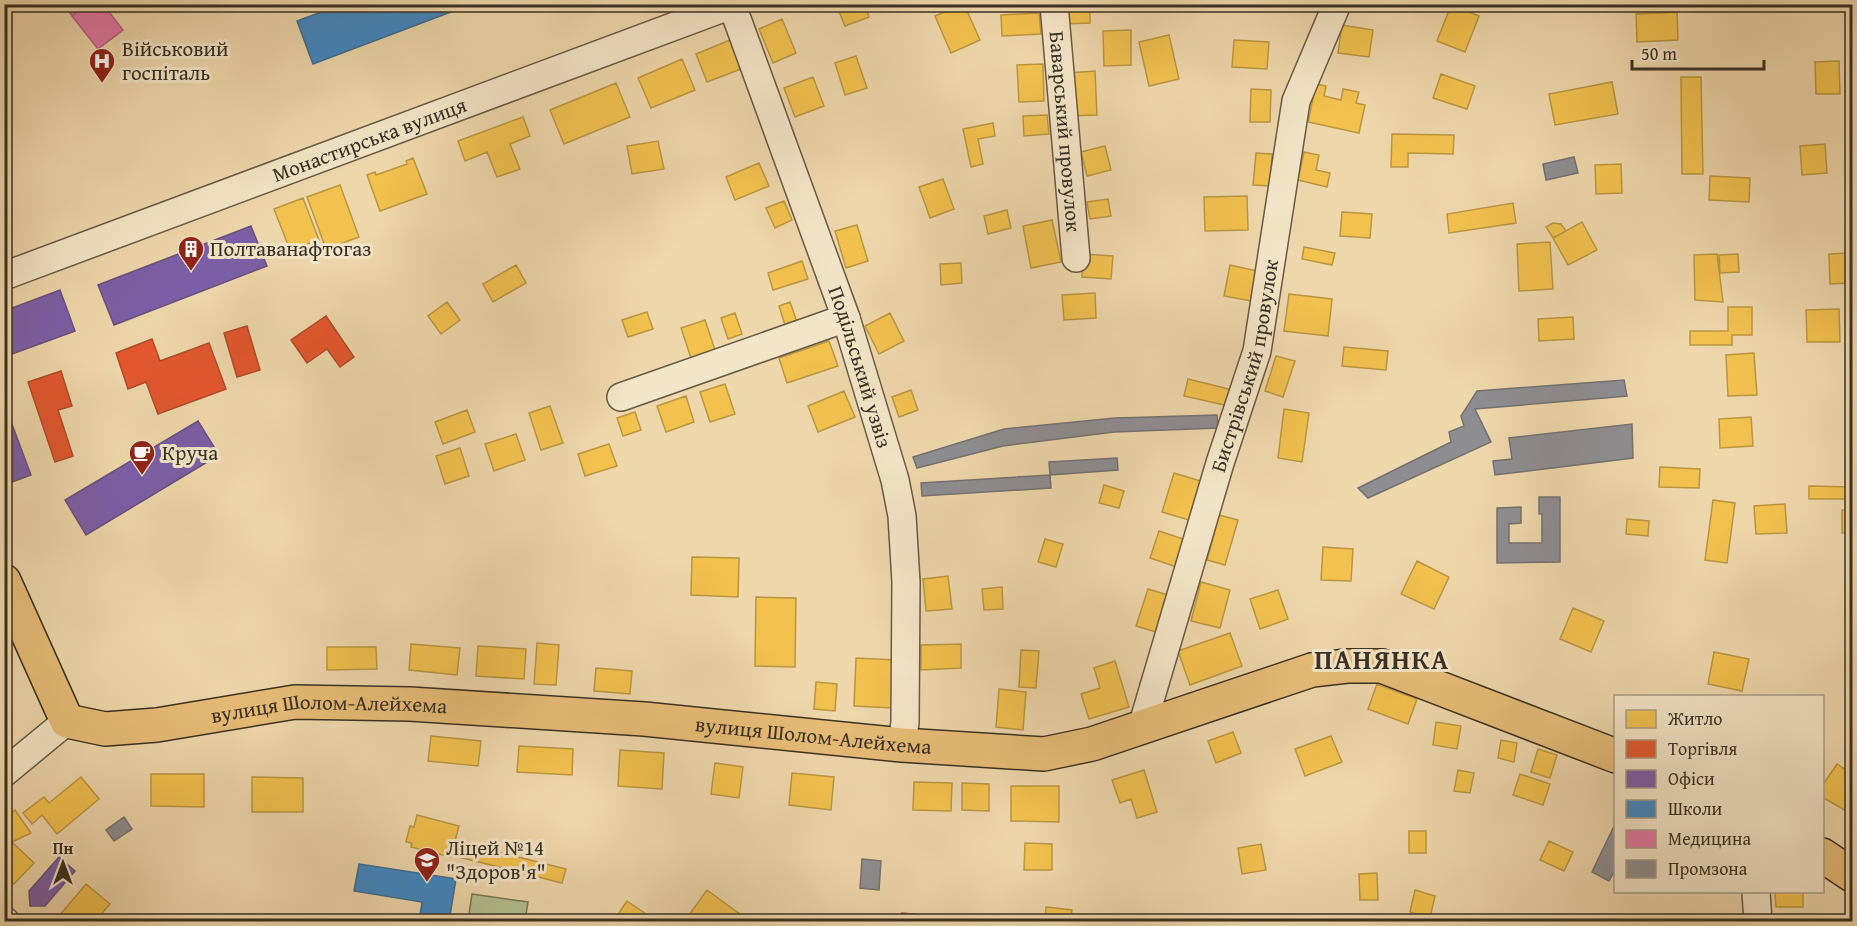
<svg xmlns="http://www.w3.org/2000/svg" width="1857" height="926" font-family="'Gentium Book Plus',serif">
  <rect width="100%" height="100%" fill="#eed7ab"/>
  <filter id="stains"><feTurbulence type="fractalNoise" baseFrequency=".00333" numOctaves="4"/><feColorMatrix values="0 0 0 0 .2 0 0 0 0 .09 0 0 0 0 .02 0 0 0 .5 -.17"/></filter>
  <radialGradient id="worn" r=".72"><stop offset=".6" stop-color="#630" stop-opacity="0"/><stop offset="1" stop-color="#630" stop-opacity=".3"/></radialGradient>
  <!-- green -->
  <path fill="#b3bf8e" stroke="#767858" stroke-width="1.5" d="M472,894L528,902L525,921H468Z"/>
  <!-- homes -->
  <path fill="#f2c14e" stroke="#bb9641" stroke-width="1.5" d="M836,4H865L869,17L845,26Z
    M964,4L980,40L951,53L935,16Z
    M1062,4H1090V23L1063,24Z
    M1451,5L1479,16L1465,52L1437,41Z
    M1677,12L1678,40L1637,42L1636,14Z
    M1039,13L1041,34L1002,36L1001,15Z
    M782,19L796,53L773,63L759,29Z
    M1342,25L1373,30L1369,57L1338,53Z
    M1131,30V65L1104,66L1103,31Z
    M1169,35L1179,79L1149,86L1139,42Z
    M730,40L741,69L707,82L696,54Z
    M1234,40L1269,42L1267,69L1232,67Z
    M856,56L867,88L845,95L835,63Z
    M682,59L695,90L651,108L638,78Z
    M1839,61L1840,94H1816L1815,62Z
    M1043,64L1044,101L1019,102L1017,65Z
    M1095,71L1097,115L1069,116L1067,73Z
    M1441,74L1475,86L1467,109L1433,98Z
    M813,77L824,106L795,117L784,88Z
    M1681,77H1701L1703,174H1682Z
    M1612,82L1618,114L1555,125L1549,94Z
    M616,83L630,117L564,144L550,110Z
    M1316,84L1326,86L1324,96L1341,100L1343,89L1359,92L1356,103L1365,105L1359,133L1308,122Z
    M1251,89L1271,90L1270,122H1250Z
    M1047,115L1049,134L1024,136L1023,116Z
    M523,117L530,136L510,144L520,169L497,177L487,152L465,161L458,141Z
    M993,123L995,136L978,139L983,164L971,167L963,129Z
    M1392,134L1454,135L1453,154L1408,153V167H1391Z
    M658,141L664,169L632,174L627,146Z
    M1825,144L1827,173L1802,175L1800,146Z
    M1105,146L1111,170L1087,176L1081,152Z
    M1304,152L1319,155L1316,170L1330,173L1327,187L1298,180Z
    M1256,153L1272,154L1270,186L1253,185Z
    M413,158L427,194L380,211L367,175L375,172L376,175L407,164L406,161Z
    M759,163L769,186L735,200L726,177Z
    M1621,164L1622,193L1596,194L1595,165Z
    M1710,176L1750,178L1749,202L1709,200Z
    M943,179L954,209L930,218L919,187Z
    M340,185L359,237L326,249L307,197Z
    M1247,196L1248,230L1205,231L1204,197Z
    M303,198L319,240L290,250L274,209Z
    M1108,199L1111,216L1090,219L1087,202Z
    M784,201L792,220L775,228L766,208Z
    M1513,203L1516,223L1449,233L1447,214Z
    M1007,210L1011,228L988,234L984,216Z
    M1342,212L1372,214L1370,238L1340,236Z
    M1052,220L1061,262L1031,268L1023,226Z
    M1582,222L1597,250L1568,265L1553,238Z
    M1553,223L1561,224L1566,231L1553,238L1546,227Z
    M857,225L868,261L846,268L835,231Z
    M1550,242L1553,289L1519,291L1517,244Z
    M1304,247L1335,253L1332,265L1302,259Z
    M1852,253V283L1830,284L1829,254Z
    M1083,254L1113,256L1111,279L1082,277Z
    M1717,254L1723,302L1695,300L1694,255Z
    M1738,254L1739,272L1720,273L1719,255Z
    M802,261L808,279L773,290L768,273Z
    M961,263L962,283L941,285L940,264Z
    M516,265L526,283L493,302L483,284Z
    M1230,265L1257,271L1251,301L1224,296Z
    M1095,293L1096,318L1064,320L1062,295Z
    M1289,294L1332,299L1328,336L1284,331Z
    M447,302L460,320L441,334L428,316Z
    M790,302L797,322L785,325L779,306Z
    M1728,307H1752V335H1732V345H1690V331H1728Z
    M1839,309L1840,342H1807L1806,310Z
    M647,312L653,329L628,337L622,320Z
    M735,313L742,334L728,339L721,318Z
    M890,313L904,341L879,354L865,326Z
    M1573,317L1574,339L1539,341L1538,319Z
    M705,320L715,350L691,358L681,328Z
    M829,341L838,366L787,383L779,358Z
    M1344,347L1388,351L1386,370L1342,366Z
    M1754,353L1757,395L1728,396L1726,355Z
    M1276,356L1295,361L1283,397L1265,391Z
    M1188,379L1233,390L1229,406L1184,396Z
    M725,384L735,414L710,422L700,392Z
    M911,390L918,410L899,417L892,397Z
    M844,391L855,417L818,432L808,406Z
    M686,396L694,422L666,432L657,406Z
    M550,406L563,443L541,450L529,413Z
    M1284,409L1309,413L1302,462L1278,458Z
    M467,410L475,432L443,444L435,422Z
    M635,412L641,430L623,436L617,418Z
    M1751,417L1753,446L1720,448L1719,419Z
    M516,434L525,460L494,471L485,444Z
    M609,444L617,466L585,476L578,454Z
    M460,448L469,476L445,484L436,456Z
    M1660,467L1700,469L1699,488L1659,487Z
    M1174,473L1204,482L1192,521L1162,512Z
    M1104,485L1124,491L1119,508L1099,503Z
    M1809,486L1852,487V499H1809Z
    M1713,500L1735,503L1727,563L1705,560Z
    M1785,504L1787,533L1756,534L1754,506Z
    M1842,510H1852V533H1842Z
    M1219,515L1238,520L1225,565L1207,560Z
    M1627,519L1649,521L1648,536L1626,534Z
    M1159,531L1186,540L1177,567L1150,558Z
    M1045,539L1063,544L1056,567L1038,562Z
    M1323,547L1353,549L1351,581L1321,580Z
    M692,557L739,558L738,597L691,595Z
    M1417,561L1449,577L1434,609L1401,594Z
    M948,576L952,609L926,611L923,579Z
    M1201,582L1230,590L1220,628L1191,621Z
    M1002,587L1003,609L984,610L982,589Z
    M1148,589L1168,595L1156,632L1136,626Z
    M1278,590L1288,619L1260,629L1250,599Z
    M756,597L796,598L795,667L755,666Z
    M1573,608L1604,621L1591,652L1560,639Z
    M1230,633L1242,666L1190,685L1178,651Z
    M537,643L559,645L556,685L534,684Z
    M411,644L460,648L457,675L409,670Z
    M961,644V668L921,670V645Z
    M478,646L526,649L524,679L476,676Z
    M327,647H376L377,669L327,670Z
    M1021,650L1039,651L1036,688L1019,687Z
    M1714,652L1749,659L1742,691L1708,684Z
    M856,658L895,660L893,708L854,706Z
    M1115,661L1129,707L1089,719L1081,694L1100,688L1094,668Z
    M596,668L632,671L630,694L594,691Z
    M816,682L837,684L835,711L814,709Z
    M1377,684L1417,699L1408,724L1368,709Z
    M999,689L1026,692L1023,730L996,727Z
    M1436,722L1461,726L1457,749L1433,745Z
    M1233,732L1241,753L1216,763L1208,741Z
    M431,736L481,741L478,766L428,761Z
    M1331,736L1342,762L1305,776L1295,749Z
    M1501,740L1517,743L1514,762L1498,758Z
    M519,746L573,749L572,775L517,772Z
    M1538,749L1557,755L1550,778L1531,772Z
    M620,750L664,753L662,789L618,786Z
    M715,763L743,767L739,798L711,794Z
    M1837,764L1852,774V801L1846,811L1822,797V786Z
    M1144,770L1157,812L1137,818L1131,799L1120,803L1112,780Z
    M1458,770L1474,773L1470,793L1454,791Z
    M792,773L834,777L831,810L789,805Z
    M151,774H204V807L151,806Z
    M1520,774L1550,784L1543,805L1513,795Z
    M81,777L99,799L57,834L42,815L32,824L23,813L44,797L49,803Z
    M252,777L303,778V812H252Z
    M914,782L952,783L951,811L913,810Z
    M962,783L989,784V811L962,810Z
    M1011,786H1059V822L1011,821Z
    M15,810L31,833L12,842L34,863L14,884L4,876V817Z
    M417,815L459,826L455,841L566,869L562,883L451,855V857L411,847L412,843L406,842L410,826L414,827Z
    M1409,831H1426V853H1409Z
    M1549,841L1573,852L1564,871L1540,860Z
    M1025,843L1052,844V870H1024Z
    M1261,844L1266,870L1242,874L1238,848Z
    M1377,873L1378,900H1360L1359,874Z
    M86,884L110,904L98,918L102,922H54Z
    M707,890L741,915L736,922H684Z
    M1415,890L1435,896L1430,918L1410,912Z
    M1775,892H1803V907H1776Z
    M627,901L658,922H613Z
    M1046,907L1072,910L1070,922H1045Z"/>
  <!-- shops -->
  <path fill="#e4572e" stroke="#b14b2b" stroke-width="1.5" d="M326,316L354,357L340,367L327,349L307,363L291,340Z
    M247,326L260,370L237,377L224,333Z
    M152,339L160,361L209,343L226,389L158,414L146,382L128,389L116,353Z
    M61,371L72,406L58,410L73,456L55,462L28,382Z
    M902,913L983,921V922H901Z"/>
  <!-- offices -->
  <path fill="#7b5ea7" stroke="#68507f" stroke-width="1.5" d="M251,226L267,266L114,325L98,285Z
    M60,290L75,331L4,357V311Z
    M4,403L31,475L4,485Z
    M198,421L219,455L86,535L65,500Z
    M59,857L75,871L45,906H30L29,891Z"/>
  <!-- schools -->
  <path fill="#3f88c5" stroke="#3e6e94" stroke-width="1.5" d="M343,4H472L313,64L297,21Z
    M359,864L456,879L449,922H419L422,902L354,891Z"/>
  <!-- health -->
  <path fill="#e377a8" stroke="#b06280" stroke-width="1.5" d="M64,4H87L72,16Z
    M87,4H103L123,30L98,49L72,16Z"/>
  <!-- industry -->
  <path fill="#8d8d92" stroke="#747171" stroke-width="1.5" d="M1574,157L1578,173L1546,180L1543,164Z
    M1624,380L1627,396L1475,409L1491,442L1368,498L1358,488L1451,442L1449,432L1464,426L1461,416L1477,391Z
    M1217,415L1218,428L1114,432L1003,446L917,468L913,457L1004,429L1115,418Z
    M1632,424L1633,458L1495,475L1493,461L1512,459L1509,438Z
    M1117,458L1118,470L1050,475L1049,462Z
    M1050,475L1051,488L922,496L921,483Z
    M1539,497H1560V562L1497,563V508L1521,507V523L1509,524V543H1542V514H1539Z
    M124,817L132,829L114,841L106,830Z
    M1616,822V868L1609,881L1592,872Z
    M862,859L881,861L879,890L860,888Z"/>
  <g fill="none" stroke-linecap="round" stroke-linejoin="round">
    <!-- minor casing -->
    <g stroke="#675a45" stroke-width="30">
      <g id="minor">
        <path id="s1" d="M1054,4L1076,258"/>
        <path id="s2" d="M732,5L846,318L895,480L902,516L906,582L905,722L902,745"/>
        <path id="s3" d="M4,276L734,4"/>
        <path d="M621,397L846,318"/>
        <path id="s4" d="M1142,727L1220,463L1257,351L1296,101L1337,4"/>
        <path d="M4,773L67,721"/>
        <path d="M1756,892L1758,922"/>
        <path d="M4,920L6,922"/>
      </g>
    </g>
    <!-- major casing -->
    <g stroke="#3a3023" stroke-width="36">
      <g id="major">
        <path id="s5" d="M4,581L67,721L105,729L157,725L295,702L410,704L644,719L902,745L1044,754L1092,744L1312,670L1347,666H1382L1616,756"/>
        <path d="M1822,855L1852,875"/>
      </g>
    </g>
    <!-- minor -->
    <use href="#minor" stroke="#f4e5c8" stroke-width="27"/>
    <!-- major -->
    <use href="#major" stroke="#e7bc76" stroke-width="33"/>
  </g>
  <!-- icons -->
  <defs>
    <g id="hospital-pin" transform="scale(1.35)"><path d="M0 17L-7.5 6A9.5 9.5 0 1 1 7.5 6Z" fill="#8f2418" stroke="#f4e5c8"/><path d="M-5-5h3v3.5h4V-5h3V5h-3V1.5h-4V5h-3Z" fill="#fff"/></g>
    <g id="building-pin" transform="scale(1.35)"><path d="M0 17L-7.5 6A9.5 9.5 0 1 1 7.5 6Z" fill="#8f2418" stroke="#f4e5c8"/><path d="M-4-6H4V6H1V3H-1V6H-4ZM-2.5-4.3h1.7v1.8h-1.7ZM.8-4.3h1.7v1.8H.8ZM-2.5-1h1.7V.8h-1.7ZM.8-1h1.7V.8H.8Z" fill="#fff"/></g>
    <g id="cafe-pin" transform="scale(1.35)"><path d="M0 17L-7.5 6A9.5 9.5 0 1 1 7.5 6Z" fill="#8f2418" stroke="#f4e5c8"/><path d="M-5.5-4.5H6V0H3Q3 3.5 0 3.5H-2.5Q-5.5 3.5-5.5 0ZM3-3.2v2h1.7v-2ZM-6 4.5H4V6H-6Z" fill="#fff"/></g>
    <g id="school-pin" transform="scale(1.35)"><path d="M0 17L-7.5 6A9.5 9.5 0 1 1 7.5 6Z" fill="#8f2418" stroke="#f4e5c8"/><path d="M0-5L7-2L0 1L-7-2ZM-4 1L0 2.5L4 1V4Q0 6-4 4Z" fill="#fff"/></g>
  </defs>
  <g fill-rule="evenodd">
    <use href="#hospital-pin" x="102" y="61"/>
    <use href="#building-pin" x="191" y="249"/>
    <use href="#cafe-pin" x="142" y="453"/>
    <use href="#school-pin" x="427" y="860"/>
  </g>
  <g text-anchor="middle" stroke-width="6" stroke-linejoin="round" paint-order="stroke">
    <!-- poi labels -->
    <g font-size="21" fill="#3a3023" stroke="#f4e5c8" text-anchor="start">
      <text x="122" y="56">Військовий<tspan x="122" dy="24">госпіталь</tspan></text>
      <text x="210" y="256">Полтаванафтогаз</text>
      <text x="162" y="460">Круча</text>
      <text x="446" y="855">Ліцей №14<tspan x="446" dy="24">"Здоров'я"</tspan></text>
    </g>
    <!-- street labels -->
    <g font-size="21" fill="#3a3023" stroke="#f4e5c8">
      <text dy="7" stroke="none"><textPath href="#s1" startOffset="128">Баварський провулок</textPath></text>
      <text dy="7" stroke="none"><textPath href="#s3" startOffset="390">Монастирська вулиця</textPath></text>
      <text dy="7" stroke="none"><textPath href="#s4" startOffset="376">Бистрівський провулок</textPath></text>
      <text dy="7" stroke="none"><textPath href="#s2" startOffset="384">Подільський узвіз</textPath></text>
      <text dy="7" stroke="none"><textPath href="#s5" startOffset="418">вулиця Шолом-Алейхема</textPath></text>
      <text dy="7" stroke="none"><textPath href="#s5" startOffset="904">вулиця Шолом-Алейхема</textPath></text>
    </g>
    <!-- district labels -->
    <g font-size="27" font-weight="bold" letter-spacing="1.5" fill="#3a3023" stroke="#f4e5c8">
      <text x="1382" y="669">ПАНЯНКА</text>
    </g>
  </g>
  <!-- margin -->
  <rect width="1857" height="926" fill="none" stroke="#eed7ab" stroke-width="24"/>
  <rect x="6" y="6" width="1845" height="914" fill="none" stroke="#3a3023" stroke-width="3"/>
  <rect x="12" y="12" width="1833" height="902" fill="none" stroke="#3a3023" stroke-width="1.5"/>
  <!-- legend -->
  <rect x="1614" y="695" width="210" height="198" fill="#f4e5c8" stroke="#aa9d86" stroke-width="1.5"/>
  <rect x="1626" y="710" width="30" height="18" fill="#f2c14e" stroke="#aa9d86" stroke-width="1.5"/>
  <text x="1668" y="725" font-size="18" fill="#3a3023">Житло</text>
  <rect x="1626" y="740" width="30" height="18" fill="#e4572e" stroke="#aa9d86" stroke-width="1.5"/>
  <text x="1668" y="755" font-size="18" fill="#3a3023">Торгівля</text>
  <rect x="1626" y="770" width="30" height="18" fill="#7b5ea7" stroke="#aa9d86" stroke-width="1.5"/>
  <text x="1668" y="785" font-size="18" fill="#3a3023">Офіси</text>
  <rect x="1626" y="800" width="30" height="18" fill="#3f88c5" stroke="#aa9d86" stroke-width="1.5"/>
  <text x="1668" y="815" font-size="18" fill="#3a3023">Школи</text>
  <rect x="1626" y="830" width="30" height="18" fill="#e377a8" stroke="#aa9d86" stroke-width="1.5"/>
  <text x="1668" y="845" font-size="18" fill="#3a3023">Медицина</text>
  <rect x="1626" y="860" width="30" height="18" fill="#8d8d92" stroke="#aa9d86" stroke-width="1.5"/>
  <text x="1668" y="875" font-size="18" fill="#3a3023">Промзона</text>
  <!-- north arrow -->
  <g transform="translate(63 863)" stroke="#f4e5c8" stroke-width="4.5" paint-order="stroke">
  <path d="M0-4.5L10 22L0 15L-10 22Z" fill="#3a3023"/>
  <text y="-9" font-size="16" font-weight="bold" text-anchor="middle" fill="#3a3023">Пн</text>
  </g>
  <!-- scale -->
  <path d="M1632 60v9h132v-9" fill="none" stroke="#3a3023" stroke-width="3"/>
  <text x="1641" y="60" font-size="18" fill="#3a3023" stroke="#f4e5c8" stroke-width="4.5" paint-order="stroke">50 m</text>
  <rect width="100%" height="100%" filter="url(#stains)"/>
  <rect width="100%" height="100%" fill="url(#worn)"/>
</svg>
